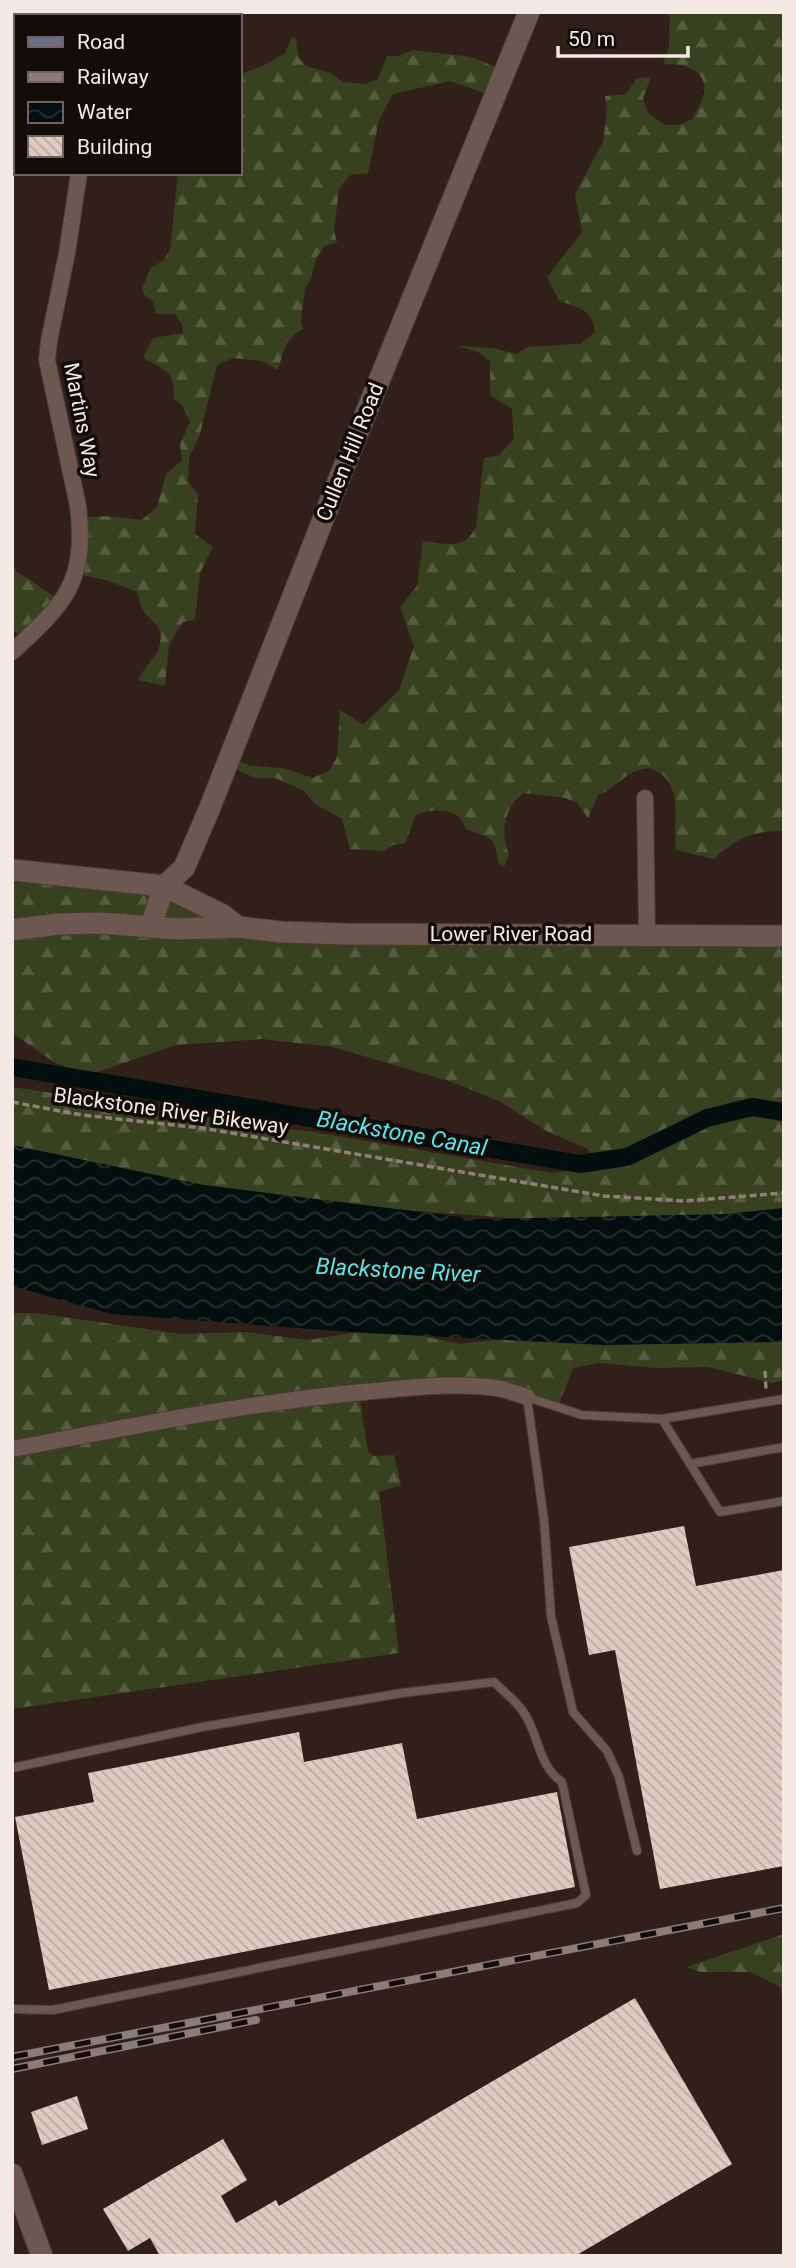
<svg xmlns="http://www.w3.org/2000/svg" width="796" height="2268" font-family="Roboto,sans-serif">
  <defs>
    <pattern id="forest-firs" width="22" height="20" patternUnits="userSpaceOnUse" patternTransform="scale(1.75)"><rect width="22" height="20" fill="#38411f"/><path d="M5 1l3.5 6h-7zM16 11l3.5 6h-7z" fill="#555c3f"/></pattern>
    <pattern id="water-waves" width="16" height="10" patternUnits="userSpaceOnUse" patternTransform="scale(1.75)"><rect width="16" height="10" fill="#030e0e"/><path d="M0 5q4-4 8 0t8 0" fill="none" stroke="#283131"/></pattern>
    <pattern id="building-back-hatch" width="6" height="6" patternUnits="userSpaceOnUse" patternTransform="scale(1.75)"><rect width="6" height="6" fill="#e1cac1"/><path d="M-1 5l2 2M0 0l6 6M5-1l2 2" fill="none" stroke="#bba9a2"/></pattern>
  </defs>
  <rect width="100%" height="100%" fill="#312019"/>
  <!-- forest -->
  <path fill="url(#forest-firs)" d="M666,12H784V831C754,830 735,839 714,859L676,850C672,823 684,791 660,773C654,769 647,767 640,770C623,774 614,790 598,795L588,818L577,803L565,798L524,793C503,808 500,832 509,855L504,867L498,863C496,836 490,838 466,829C459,806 435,808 416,815L405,843L393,845L385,851L350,849L342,819L315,804L303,790L275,778H255L224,763L228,756L250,766L283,768L313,778L330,770L337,757L340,710L363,725L399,690L414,646L400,607L417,586L423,541C445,543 465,551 476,527L484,458L499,455L514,438L512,409L490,395V361L478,352L458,346L493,348L516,354L527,347L580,344L595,332C592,308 579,308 559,301L547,277L582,232L575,194L603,142L607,110L605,96L626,94L637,78L651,77L643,98L648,113L665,125H678L693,119C696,111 703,100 704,92C708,69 680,62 663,65L669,47L670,17Z
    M292,37L296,38L298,57L306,66L331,73L343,82L366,84L378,79L387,56H399L413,50L472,57L502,70L490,95L450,81L393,94L379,120L368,173L350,175L339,189L334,231L337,242L325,246L316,258L311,279L305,288L301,321L303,329C286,337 283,353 278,370L262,361L233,358L217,365L200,434L189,458L188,482L198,494L195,534L213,547L200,573L195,619L183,622L169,645L165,686L138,680C143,668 158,655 159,647C166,623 150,624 142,608C140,604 139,597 137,592L106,580L68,572L77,518L105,516L142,520L157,507L166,474L182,460L180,444L190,422L183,406L174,399C175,371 165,370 143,358L153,338L183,333V327L175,314H156L153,301L144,295L142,288L151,268L164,260L170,250L178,173H240V74L261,67L285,53Z
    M12,562L16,571L52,595L55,599L22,637L12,629Z
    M12,874L166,894L229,923L784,937V1217L575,1227L497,1217L177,1193L12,1161V1087L326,1134L552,1173L586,1169L592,1157L588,1149L548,1132L501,1102L452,1082L333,1047L262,1039L176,1045L86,1076L54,1062L12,1033Z
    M12,1313H36L181,1334L247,1332L308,1340L385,1328L460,1344L543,1335L784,1321V1380L772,1383L708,1367L658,1368L599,1363L573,1368L559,1404L531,1393L468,1386L359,1395L368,1451L373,1456L394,1455L401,1485L379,1492L399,1653L12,1709Z
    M784,1934V2011L780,1987L751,1972H700L687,1967Z"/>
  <!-- water -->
  <path fill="url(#water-waves)" d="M12,1145L204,1185L477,1219L725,1214L784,1208V1342L605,1345L366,1333L111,1314L12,1286Z"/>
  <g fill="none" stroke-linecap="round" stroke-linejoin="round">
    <!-- canal -->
    <path stroke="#030e0e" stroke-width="18" d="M12,1067L580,1164L627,1157L707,1118L752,1107L784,1112"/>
  </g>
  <!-- building -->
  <path fill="url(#building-back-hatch)" d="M684,1526L696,1586L784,1570V1866L660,1889L615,1650L589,1655L569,1547Z
    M299,1732L304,1762L402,1743L417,1819L557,1792L575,1887L49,1990L15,1817L94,1802L88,1773Z
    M635,1998L732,2164L575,2256H160L150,2238L128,2251L103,2209L223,2139L247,2180L221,2196L236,2223L276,2200L279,2206Z
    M77,2096L88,2129L42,2145L31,2112Z"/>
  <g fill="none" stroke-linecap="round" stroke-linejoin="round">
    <!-- service casing -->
    <g stroke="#493a35" stroke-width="10">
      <path id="service" d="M662,1419L720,1512L784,1501
        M690,1464L784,1447
        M12,1768L202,1727L402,1693L494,1682C503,1691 515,1700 522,1710C539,1732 537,1765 562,1782L586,1895L577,1903L53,2010L12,2009
        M637,1851L619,1777L607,1751L573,1712L551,1616L544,1520L527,1397L582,1415L662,1419L784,1399"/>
    </g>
    <!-- minor casing -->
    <g stroke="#493a35" stroke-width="18">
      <path id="minor" d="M12,652C65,603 87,583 78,506L47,360L49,341L67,253L79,173
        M645,798L647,935
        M12,1449C129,1427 245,1403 364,1392C407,1388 453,1382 496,1388C506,1389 517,1394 527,1397"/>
    </g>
    <!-- tertiary casing -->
    <g stroke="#493a35" stroke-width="23">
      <path id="tertiary" d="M12,870L164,886L223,915L238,927
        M151,926L164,886L184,868L209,810L335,489L529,12
        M12,930L58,924L100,923L178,929L238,927L281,932L346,934L784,936
        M12,2174L42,2256"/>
    </g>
    <!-- secondary casing -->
    <g stroke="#493a35" stroke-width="23">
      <path id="secondary" d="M129,16L133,12
        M12,136L16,132"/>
    </g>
    <!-- path -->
    <path stroke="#8e7f79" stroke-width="3.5" stroke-dasharray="7 3.5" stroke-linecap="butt" d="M12,1102L82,1115L202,1128L604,1196L685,1201L784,1193
      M765,1371L766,1390"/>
    <!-- service -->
    <use href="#service" stroke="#6c5851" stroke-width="8"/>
    <!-- minor -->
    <use href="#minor" stroke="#6c5851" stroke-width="16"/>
    <!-- tertiary -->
    <use href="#tertiary" stroke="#6c5851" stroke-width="21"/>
    <!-- secondary -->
    <use href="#secondary" stroke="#6b6e84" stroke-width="21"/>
    <!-- rail casing -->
    <g stroke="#8b7c76" stroke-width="8">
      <path id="rail" d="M12,2057L784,1908
        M12,2069L256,2020"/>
    </g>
    <!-- rail -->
    <use href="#rail" stroke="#130c09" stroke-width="5" stroke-dasharray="16" stroke-linecap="butt"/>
  </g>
  <g text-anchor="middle" stroke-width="7" stroke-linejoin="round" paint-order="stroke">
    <!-- street labels -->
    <g font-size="21" fill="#f5e9e4" stroke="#130c09">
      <text transform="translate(82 420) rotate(79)" y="7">Martins Way</text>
      <text transform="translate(350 452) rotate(-68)" y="7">Cullen Hill Road</text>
      <text x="511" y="941">Lower River Road</text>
      <text transform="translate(171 1111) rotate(8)" y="7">Blackstone River Bikeway</text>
    </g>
    <!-- water labels -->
    <g font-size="23" font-style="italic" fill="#57e6ea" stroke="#130c09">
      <text transform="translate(402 1133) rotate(10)" y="8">Blackstone Canal</text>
      <text transform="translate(398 1270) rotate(3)" y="8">Blackstone River</text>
    </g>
  </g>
  <!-- border -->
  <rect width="796" height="2268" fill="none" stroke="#f5e9e4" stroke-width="28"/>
  <!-- legend -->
  <rect x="14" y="14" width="228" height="161" fill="#130c09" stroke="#6d6461" stroke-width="2"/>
  <rect x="28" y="37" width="35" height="10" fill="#6b6e84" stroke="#6d6461" stroke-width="2"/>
  <text x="77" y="49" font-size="21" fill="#f5e9e4">Road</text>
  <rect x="28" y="72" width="35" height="10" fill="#8b7c76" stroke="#6d6461" stroke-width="2"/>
  <text x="77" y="84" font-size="21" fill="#f5e9e4">Railway</text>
  <rect x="28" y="102" width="35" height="21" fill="url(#water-waves)" stroke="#6d6461" stroke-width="2"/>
  <text x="77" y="119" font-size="21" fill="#f5e9e4">Water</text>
  <rect x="28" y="136" width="35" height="21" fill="url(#building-back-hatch)" stroke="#6d6461" stroke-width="2"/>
  <text x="77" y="154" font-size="21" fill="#f5e9e4">Building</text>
  <!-- scale -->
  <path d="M558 46v10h130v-10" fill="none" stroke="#f5e9e4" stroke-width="3.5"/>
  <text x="568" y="46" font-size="21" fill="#f5e9e4" stroke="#130c09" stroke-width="5" paint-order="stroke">50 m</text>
</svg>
